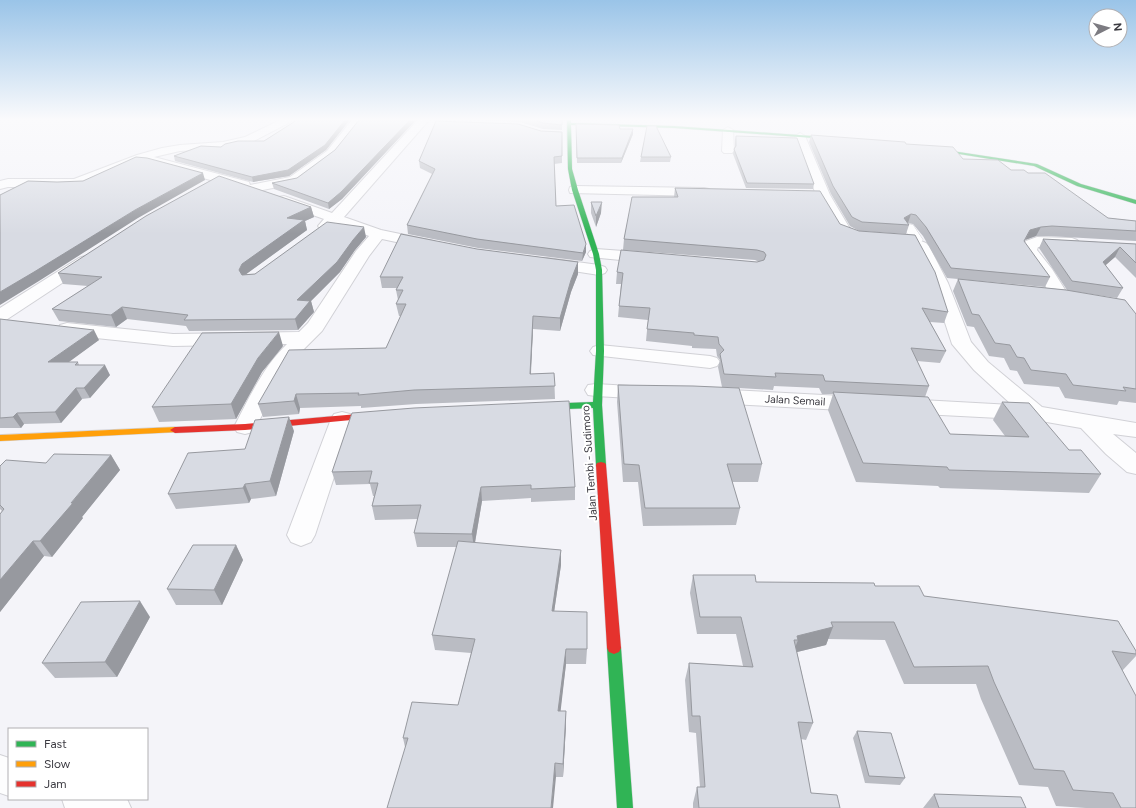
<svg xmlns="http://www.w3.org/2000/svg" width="1136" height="808" font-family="Figtree,sans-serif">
  <rect width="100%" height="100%" fill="#f4f4f9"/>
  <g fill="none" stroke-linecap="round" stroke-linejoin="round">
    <!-- lane casing -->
    <g stroke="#d1d1d6" stroke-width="1">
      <path id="lane" d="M909,224L913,225L923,240L921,242H913L903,227Z"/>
    </g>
    <!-- street casing -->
    <g stroke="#d1d1d6" stroke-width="2">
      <path id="street" d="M280,120H294L252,142L223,148L180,151L154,157L249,182L250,185L290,177L327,151L352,120H363L335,155L298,183L253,192L248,191L247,188H239L142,161L76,187H8L0,189V181L8,179H74L137,155L162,148L180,145L223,142L245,137Z
        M418,120H429L344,217L381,230L434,241L437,244L434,247L429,249L382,239L369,256L322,331L290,363L253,432L245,434L237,432L234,427C249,398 263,367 287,344L173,346L67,335L60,333L58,329L60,325L67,323L173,334L299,332L308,323L356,251L369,236L337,224C331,229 327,231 320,229L318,226L324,219L279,203L277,200L279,197L284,196L332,213Z
        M728,127L733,130L734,151L732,153H724L722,151L723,130Z
        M800,133L805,136L830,195L849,227L854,233L852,236L847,237L842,236L836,230L816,195L795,136Z
        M575,186L704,188L709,189L711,192L709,195L704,196L570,193L569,190L570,187Z
        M1037,237L1072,238L1077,240L1080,243L1077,246L1072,248L1038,247L1037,250L1052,269L1069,296L1066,300C1055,302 1042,299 1031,297L1028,293L1031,289L1037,288L1047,289C1040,275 1029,264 1021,250L1026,241Z
        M921,241L926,243L929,246L948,283L971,342L988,362L1042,407L1136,423V437L1113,434L1136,453V474L1127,472L1106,454L1081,428L1035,420L903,413L895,411L892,406L895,401L903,399L1012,405L974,370L952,344L932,283L913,246L916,243Z
        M596,249L651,253L657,255L659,258L657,261L651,263L590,257L588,254L590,251Z
        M85,256L91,258L93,261L91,264L6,320L0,321V308L79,258Z
        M547,258L599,265L605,267L607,270L605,273L599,275L541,266L539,263L541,260Z
        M600,345L710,356L717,358L720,362L717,366L710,368L593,355L590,351L593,347Z
        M596,384L647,387L655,388L658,393L655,398L647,399L596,396L588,395L585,390L588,385Z
        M711,389L861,397L869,399L872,404L869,409L861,411L711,403L703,401L700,396L703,391Z
        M342,412L350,414L353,419L315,535L311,542L301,546L291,542L287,535L331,419L334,414Z
        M0,755L9,758V796L0,793Z
        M62,799H127L131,808H65Z"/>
    </g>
    <!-- fast casing -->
    <g stroke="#d1d1d6" stroke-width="1">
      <path id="fast" d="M567,120H571V123L674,126L840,138L842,139L840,140L674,128L571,125L572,169L578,190L599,254L602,270L604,351L602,405L606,465L605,467H597L596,465L593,408L540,410L535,407L540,404L593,402L596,351V270L593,254L572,190L568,169Z
        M926,147L1037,164L1081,184L1136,200V204L1077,186L1034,166L928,149Z
        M614,642L619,644L621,648L633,808H617L607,648L609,644Z"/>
    </g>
    <!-- slow casing -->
    <g stroke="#d1d1d6" stroke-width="1">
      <path id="slow" d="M175,427L180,430L178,432L0,441V435Z"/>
    </g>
    <!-- jam casing -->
    <g stroke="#d1d1d6" stroke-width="1">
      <path id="jam" d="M380,412L385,415L383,417L245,430L175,433L170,430L175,427L245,424Z
        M601,462L605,463L606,465L621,648L619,652L614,654L609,652L607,648L596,465L597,463Z"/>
    </g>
    <!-- lane -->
    <use href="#lane" fill="#fdfdfe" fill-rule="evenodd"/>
    <!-- street -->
    <use href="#street" fill="#fdfdfe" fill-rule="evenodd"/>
    <!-- fast -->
    <use href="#fast" fill="#30b455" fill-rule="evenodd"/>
    <!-- slow -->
    <use href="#slow" fill="#ff9f0a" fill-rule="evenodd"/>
    <!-- jam -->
    <use href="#jam" fill="#e5322d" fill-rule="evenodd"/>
  </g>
  <!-- wall -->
  <path fill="#babcc3" d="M297,120H349V121L326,150L289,176L253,182L175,161L174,156L221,147L264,141Z
    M359,120L415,121L342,199L329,209L274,189L272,183L297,178L335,150Z
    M482,120H562V130L543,129L520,122Z
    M576,129H633V134L621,163H577Z
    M541,131L562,132V163L554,164L556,206L586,252L582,261L478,248L408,234L407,225L432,174L420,168L419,161Z
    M811,135L906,144L963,159L1011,170L1028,173L1108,218L1136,221V241L1048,236H1036L1025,240L1024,242L1050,277L1045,287L947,278L923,236L913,224L908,223L909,225L906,234L859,231L850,226L831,194L809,142Z
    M736,136L814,184L813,189L746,188L733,154L734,149L735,147V140Z
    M641,157H671L670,162H640Z
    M675,188L840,224L948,312L944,323L930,322L946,351L940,363L917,361L929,386L925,397L950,434L1005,436L993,420L1002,402L1069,450L1101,474L1089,493L940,488L938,486L856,482L828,410L833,394H822L819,388L774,386L773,390L722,387L718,367L720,360L717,356L716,349L692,348V346L646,341L648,320L618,317L621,284H616L617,272L757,262H759L755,260L623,250L624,239L674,197Z
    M591,202L601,213L596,227L591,213Z
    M311,207L314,217L305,221L307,230L246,274H255L366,237L355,250L340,272L311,301L314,312L298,330L189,331L186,326L127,319L116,327L59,321L52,309L88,286L63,284L58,273Z
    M1043,239L1136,244V278L1115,257L1105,265L1123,288L1117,298L1077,292L1136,314V403L1119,401L1117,405L1065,398L1059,387L1024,384L1017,371L1010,370L1004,358L989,356L974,327L967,326L953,291L958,279L1067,290L1039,248Z
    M477,249L578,262V274L571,292L560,331L533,329L531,374L554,373L555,399L416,404L361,408V406L300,408L299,414L263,417L258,404L386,348L401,316H399L396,304L398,300L396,290L397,288H382L380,277Z
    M0,319L99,340L68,362H78L79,365L110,375L90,398L82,399L61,423L24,424L21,428H0Z
    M283,346L262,372L236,419L159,422L152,407Z
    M618,385L762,464L758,482H732L740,508L736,525L643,526L638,482H623L617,402Z
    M352,413L575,487V500L531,502V498L482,501L475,543L561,550V565L554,612L587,649L586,664H566L560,711H566V725L563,777H556L405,747L403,738L458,705L471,653L435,650L432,635L457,547H417L414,533L418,519L375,520L372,506L374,496H373L370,484L336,485L332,472Z
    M294,431L276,496L251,499L249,503L176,509L168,494L245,449Z
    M111,455L120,470L82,517L83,518L52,557L44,556L0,612V514L2,511L0,509V466L46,463Z
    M236,545L243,560L222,605H176L167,589Z
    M693,575L756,582L875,586L924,596L1136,651V656L1122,671L1136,808H1086L1056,806L1048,787L1019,785L981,699L976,684H904L885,640L828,639L826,645L797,652L813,723L806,740L801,739L811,793L840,808H693V803L697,787H700L696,733L689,732L685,680L689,663L743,666L736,634H697L690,593Z
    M150,617L117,677L55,678L42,663Z
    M857,731L905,778L900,785L865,783L853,738Z
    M934,794L1026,808H923Z"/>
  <!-- shaded-wall -->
  <path fill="#97999f" d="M345,120H349V121L326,150L289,176L253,182L252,177Z
    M410,120L415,121L342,199L329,209L328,203Z
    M633,129V134L621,163L622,158Z
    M203,173L205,180L138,218L39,281L0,305V292L135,210Z
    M602,202L601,213L596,227V216Z
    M311,207L314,217L305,221L307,230L245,275L243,281L239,270L242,264L287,218Z
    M911,214L908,223L905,225L904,218Z
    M364,227L366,237L355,250L340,272L311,301L314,312L298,330L295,319L297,300Z
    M1041,227L1036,236L1025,240L1020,251L1030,230Z
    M586,244V252L582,261L583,253Z
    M1120,247L1115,257L1098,272L1103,262Z
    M578,262V274L571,292L560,331V318L571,280Z
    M122,307L127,319L116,327L111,315Z
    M533,316V329L530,387V374Z
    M94,330L99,340L54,373L48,362Z
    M279,332L283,346L262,372L236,419L231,404L258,358Z
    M105,365L110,375L90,398L84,388Z
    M76,388L82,399L61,423L55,412Z
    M296,394L300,408L299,414L294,401Z
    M17,413L24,424L21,428L13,417Z
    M289,417L294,431L276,496L270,481Z
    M111,455L120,470L82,517L83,518L52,557L40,541Z
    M245,484L251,499L249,503L243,488Z
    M481,487L482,501L474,548L472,534Z
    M33,541L44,556L0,612V580Z
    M236,545L243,560L222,605L214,590Z
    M561,550V565L552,626V611Z
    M140,601L150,617L117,677L105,662Z
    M833,627L826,645L793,653L798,640L797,636Z
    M566,649V664L559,725L558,711Z
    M566,711V725L563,777V764Z
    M555,763L556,777L553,808H551Z"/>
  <!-- building -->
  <path fill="#d8dbe3" stroke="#97999f" d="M297,120H345L325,145L288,170L252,177L174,156L201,146L221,147L225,144L238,141H264Z
    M359,120H410L341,192L328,203L272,183L297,178L335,150Z
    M535,120H562V125L543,123Z
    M436,121L518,124L541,131L562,132V156L554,157L556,206L574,205L586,244L583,253L477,239L407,225L435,169L419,161Z
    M576,124L619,125L620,129H633L622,158H577Z
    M647,126H656L671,157H641Z
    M811,135L905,142L906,144L953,147L963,159L998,160L1011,170H1024L1028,173H1045L1108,218L1136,221V231L1052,226L1041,227L1030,230L1024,241L1050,277L951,268L926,227L916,215L911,214L904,218L909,225L862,222L852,217L833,186Z
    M736,136L797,138L814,184L747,183L734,149L736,146Z
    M136,157L147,158L203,173L135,210L34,272L0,292V195L28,181L57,182L83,181Z
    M219,176L311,207L287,218L304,220L242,264L239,270L242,275L255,274L327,222L364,227L353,240L337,262L297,300L310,301L295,319L184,320L188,315L122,307L111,315L52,309L102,277L58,273L146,216Z
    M675,188L820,191L840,224L859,231L915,235L935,272L948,312L922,308L946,351L911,348L929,386L825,381L823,375L775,373L776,377L724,374L720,354L724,350L719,344L718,337L694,335V333L647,329L650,308L619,306L623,273L617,272L621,250L757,262L764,260L766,255L764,252L757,250L624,239L632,197H678Z
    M591,202H602L596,216Z
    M401,234L477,249L578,262L571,280L560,318L533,316L530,374L554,373L555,386L414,390L358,395L359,393L296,394L294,401L258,404L289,350L386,348L406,304H396L403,290H396L403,277H380Z
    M1043,239L1136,244V263L1120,247L1103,262L1123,288L1072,281Z
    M958,279L1066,290L1125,300L1136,314V389L1123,387L1126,391L1073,385L1066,374L1031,370L1024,358L1017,357L1010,345L995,343L979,315L972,314Z
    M0,319L94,330L48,362H78L75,365H105L84,388H76L55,412L17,413L13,417L0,418Z
    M279,332L258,358L231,404L152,407L202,333Z
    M618,385L693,386L739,388L762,464H727L740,508H645L639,465L624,464Z
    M833,392L928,397L950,434L1029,437L1002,402L1029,403L1069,450H1081L1101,474L949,470L947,467L863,463Z
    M569,401L575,487L531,489V485L481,487L472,534L414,533L421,505L372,506L378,483H369L372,471L332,472L352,413L414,408Z
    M289,417L270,481L245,484L243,488L168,494L188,453L245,449L255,420Z
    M54,454L111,455L71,503H73L40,541H33L0,580V514L4,509L0,505V466L6,460L46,463Z
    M458,541L561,550L552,611L587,612V649H566L558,711H566L563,764L555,763L551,808H387L408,738H403L412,702L458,705L475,639L432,635Z
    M193,545H236L214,590L167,589Z
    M693,575H755L756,582L874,583L875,586H919L924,596L1118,621L1136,651V654L1112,651L1136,696V808H1121L1113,793L1073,790L1064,771L1034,769L994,682L988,666L914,667L894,622H831L833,627L797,636L798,640H794L813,723L798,722L811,793L837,795L840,808H699L697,787H705L700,716H692L689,663L753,667L741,617H700Z
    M140,601L105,662L42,663L81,602Z
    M857,731L891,733L905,778L869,776Z
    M934,794L1021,797L1026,808H939Z"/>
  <!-- sky -->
  <linearGradient id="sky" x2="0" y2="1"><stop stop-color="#9ac4e8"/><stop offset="0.51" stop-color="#fafafc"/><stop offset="1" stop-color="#fafafc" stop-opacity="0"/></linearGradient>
  <rect width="1136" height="234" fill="url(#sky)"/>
  <g text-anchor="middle" stroke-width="4" stroke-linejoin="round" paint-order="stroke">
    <!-- street labels -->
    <g font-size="11" fill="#3b3a41" stroke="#fff">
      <text transform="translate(795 400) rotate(3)" y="4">Jalan Semail</text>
      <text transform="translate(589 463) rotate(-94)" y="4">Jalan Tembi - Sudimoro</text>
    </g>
  </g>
  <!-- legend -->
  <rect x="8" y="728" width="140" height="72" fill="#ffffff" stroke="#b1b0b3"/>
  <rect x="16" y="741" width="20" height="6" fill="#30b455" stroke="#b1b0b3"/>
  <text x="44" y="748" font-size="12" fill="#3b3a41">Fast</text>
  <rect x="16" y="761" width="20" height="6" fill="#ff9f0a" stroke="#b1b0b3"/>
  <text x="44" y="768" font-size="12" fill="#3b3a41">Slow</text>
  <rect x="16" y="781" width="20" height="6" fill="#e5322d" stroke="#b1b0b3"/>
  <text x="44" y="788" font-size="12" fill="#3b3a41">Jam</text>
  <!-- north arrow -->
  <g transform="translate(1108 28) rotate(84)"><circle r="19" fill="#ffffff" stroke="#b1b0b3"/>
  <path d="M0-3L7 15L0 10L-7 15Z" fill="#7c7b81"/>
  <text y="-6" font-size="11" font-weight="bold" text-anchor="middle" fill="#3b3a41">N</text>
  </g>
</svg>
